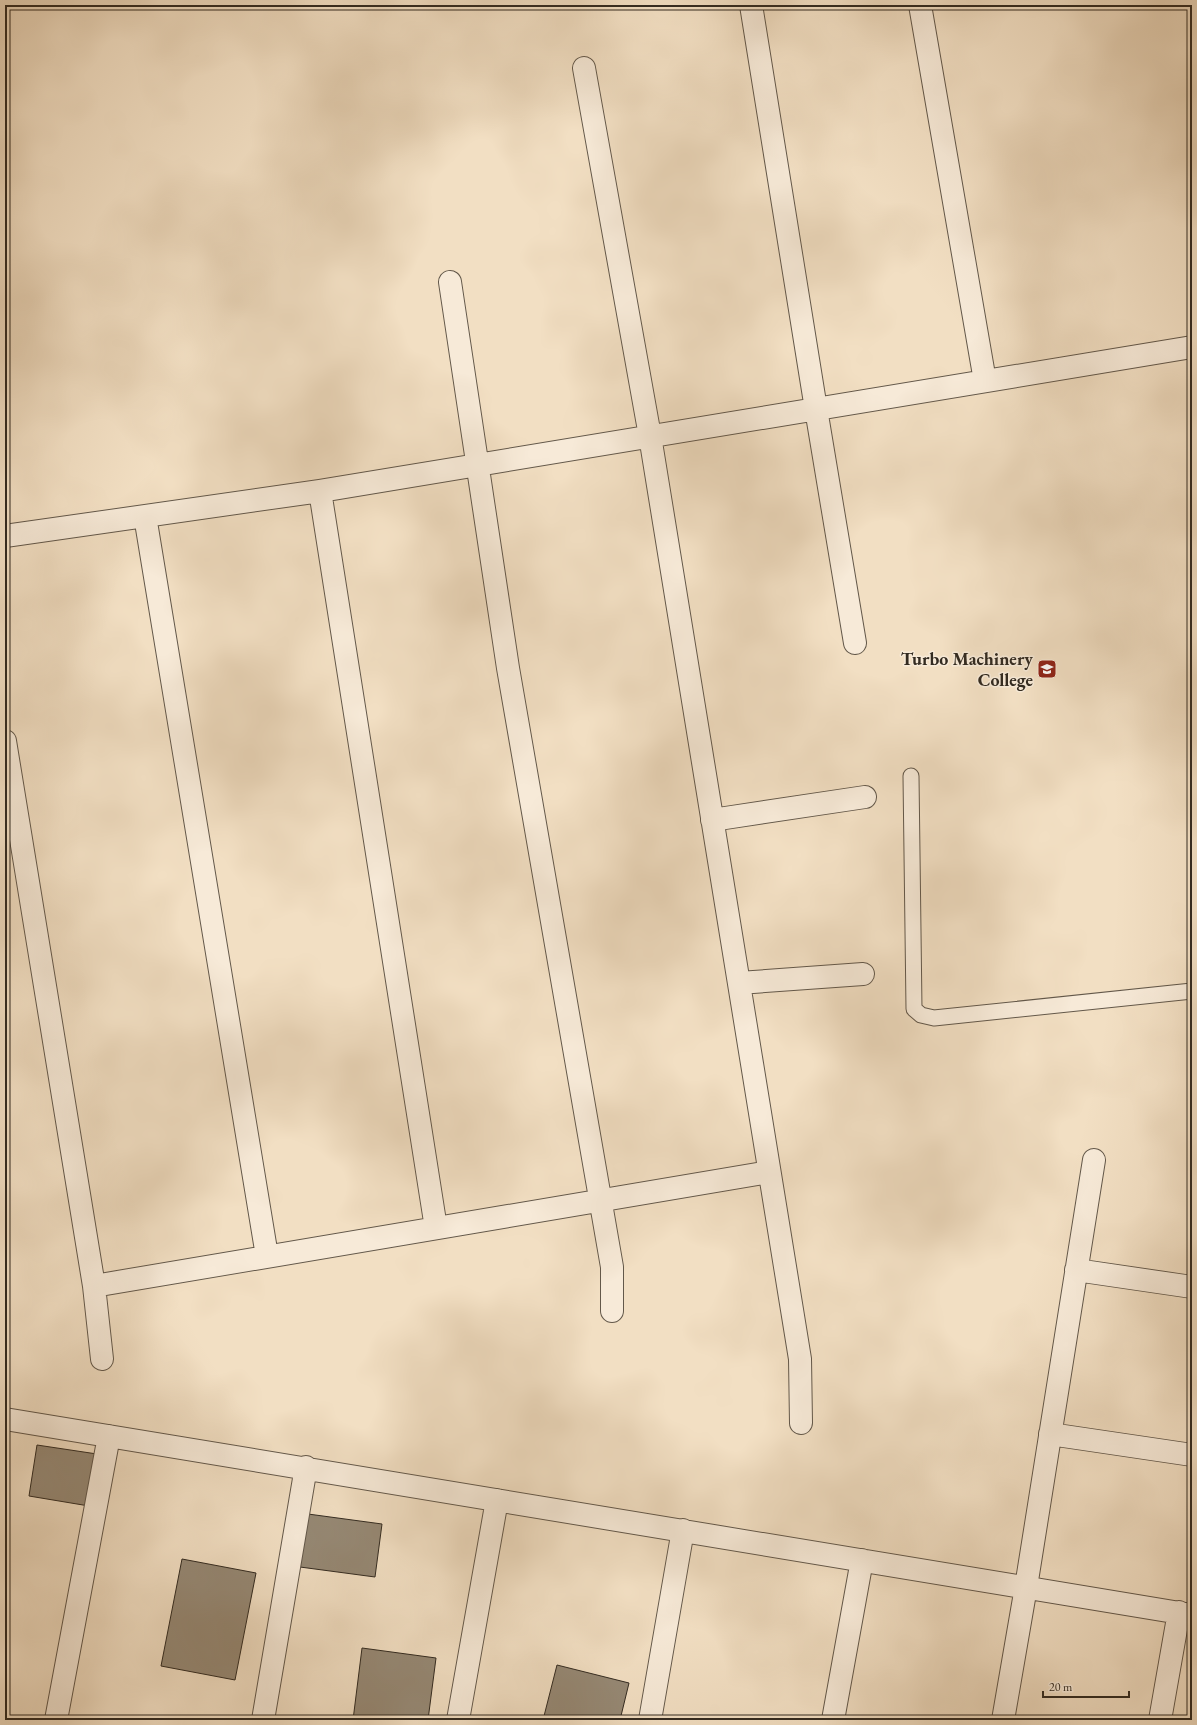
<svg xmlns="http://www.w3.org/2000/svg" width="1197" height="1725" font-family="'EB Garamond',serif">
  <rect width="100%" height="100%" fill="#f2dfc3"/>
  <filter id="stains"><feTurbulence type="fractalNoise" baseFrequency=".005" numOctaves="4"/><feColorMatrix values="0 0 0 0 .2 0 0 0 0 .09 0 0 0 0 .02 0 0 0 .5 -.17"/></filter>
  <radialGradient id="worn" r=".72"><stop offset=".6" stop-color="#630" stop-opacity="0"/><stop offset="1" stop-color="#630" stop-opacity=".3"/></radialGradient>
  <!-- building -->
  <path fill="#968975" stroke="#332b21" d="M37,1445L97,1454L89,1506L29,1496Z
    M308,1514L382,1524L375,1577L300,1567Z
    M182,1559L256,1573L235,1680L161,1666Z
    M362,1648L436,1658L428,1720H353Z
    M557,1665L629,1683L620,1720H543Z"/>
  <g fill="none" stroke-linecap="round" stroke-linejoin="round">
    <!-- service casing -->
    <g stroke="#63584a" stroke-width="17">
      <path id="service" d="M911,776L914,1009L921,1015L934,1018L1192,991"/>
    </g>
    <!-- minor casing -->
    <g stroke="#63584a" stroke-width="24">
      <path id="minor" d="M751,5L816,409L855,643
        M920,5L985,381
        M584,68L650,436L800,1359L801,1423
        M450,282L508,668L612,1267V1311
        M320,491L436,1228
        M145,516L267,1256
        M5,536L320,491L1192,347
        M5,741L94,1286L769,1172
        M712,820L865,797
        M739,983L863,974
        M1076,1270L1192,1287
        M94,1286L102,1359
        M5,1419L1192,1615
        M1050,1434L1192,1455
        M56,1720L109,1436
        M263,1720L306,1467
        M458,1720L497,1500
        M650,1720L683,1530
        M833,1720L862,1560
        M1003,1720L1026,1587L1094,1160
        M1160,1720L1179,1612"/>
    </g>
    <!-- service -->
    <use href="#service" stroke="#f7ead8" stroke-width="15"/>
    <!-- minor -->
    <use href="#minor" stroke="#f7ead8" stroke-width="22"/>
  </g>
  <!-- icons -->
  <defs>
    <g id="university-square" transform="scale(1)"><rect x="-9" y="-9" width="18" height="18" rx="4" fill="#8f2418" stroke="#f7ead8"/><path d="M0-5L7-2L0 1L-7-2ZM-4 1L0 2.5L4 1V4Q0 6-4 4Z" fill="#fff"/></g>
  </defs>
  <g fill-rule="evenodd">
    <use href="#university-square" x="1047" y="669"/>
  </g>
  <g text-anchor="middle" stroke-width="3" stroke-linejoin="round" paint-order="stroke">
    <!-- poi labels -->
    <g font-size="18" font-weight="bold" fill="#332b21" stroke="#f7ead8" text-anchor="end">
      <text x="1033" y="665">Turbo Machinery<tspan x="1033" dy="21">College</tspan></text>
    </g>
  </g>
  <!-- margin -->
  <rect width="1197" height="1725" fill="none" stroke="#f2dfc3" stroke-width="20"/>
  <rect x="6" y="6" width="1185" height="1713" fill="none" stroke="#332b21" stroke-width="2"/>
  <rect x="10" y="10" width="1177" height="1705" fill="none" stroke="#332b21"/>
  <!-- scale -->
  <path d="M1043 1691v6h86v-6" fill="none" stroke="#332b21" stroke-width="2"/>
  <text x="1049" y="1691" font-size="12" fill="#332b21" stroke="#f7ead8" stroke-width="3" paint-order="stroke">20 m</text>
  <rect width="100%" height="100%" filter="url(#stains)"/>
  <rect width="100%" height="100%" fill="url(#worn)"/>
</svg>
